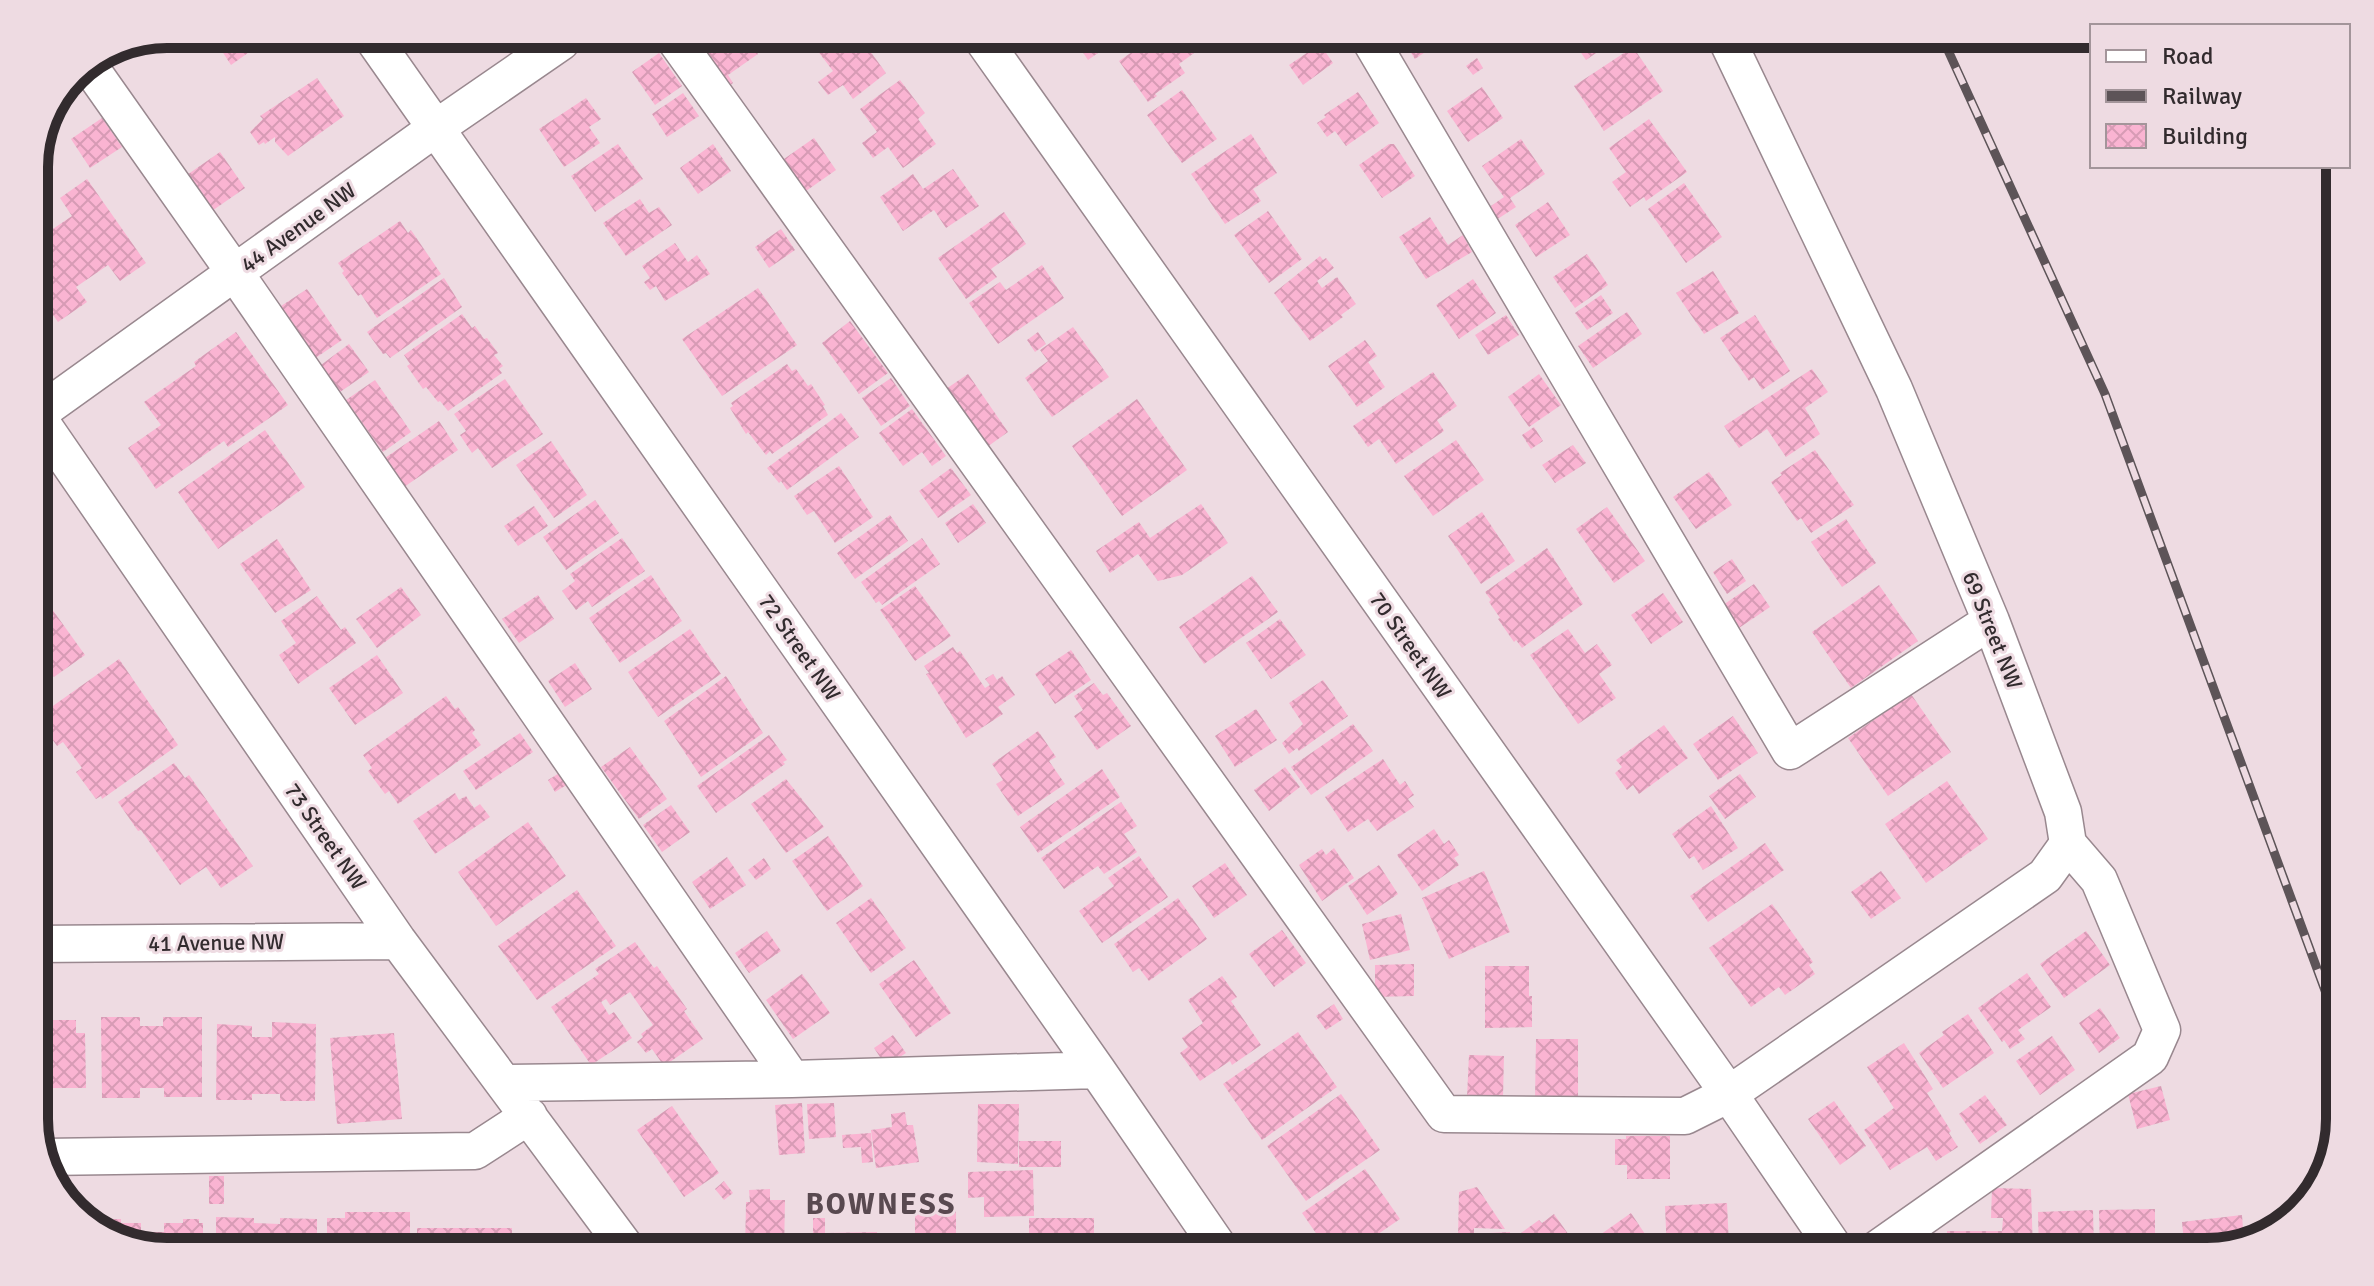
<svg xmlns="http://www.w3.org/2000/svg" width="2374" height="1286" font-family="Signika,sans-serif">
  <defs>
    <pattern id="building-cross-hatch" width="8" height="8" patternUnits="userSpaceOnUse" patternTransform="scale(2)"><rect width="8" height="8" fill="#fab4d2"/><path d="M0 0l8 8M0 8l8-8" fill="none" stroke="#d79bb5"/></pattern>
  </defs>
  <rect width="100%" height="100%" fill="#eedbe2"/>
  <!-- building -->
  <path fill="url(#building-cross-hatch)" d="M1570,37H1619L1586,60Z
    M1401,38H1446L1415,59Z
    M1074,39H1118L1088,60Z
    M1138,39H1185L1194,53L1179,64L1185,73L1155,94L1157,96L1148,102L1119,61L1142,45Z
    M862,40L886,73L853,99L843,85L828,95L818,82L833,71L810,41Z
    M696,41H749L758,54L728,75L733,83L728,87Z
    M262,43L231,65L218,45L208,52L203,44Z
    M117,44H135L109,61L104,52Z
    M1320,44L1333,63L1303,85L1289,65Z
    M1633,47L1663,91L1604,131L1574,86Z
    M659,53L682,86L655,105L632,72Z
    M1477,58L1483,68L1473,75L1466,66Z
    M317,78L344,116L288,156L275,142V137L265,144L264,142L259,145L250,132L263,119L260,116Z
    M900,80L925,113L918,119L936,144L903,168L888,147L873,158L862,143L877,132L860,109Z
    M1482,87L1503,118L1468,142L1447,111Z
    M1182,90L1217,139L1182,163L1147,115Z
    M1358,92L1379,123L1346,146L1335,131L1327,137L1317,123L1326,117L1324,115Z
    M683,93L699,116L667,137L652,114Z
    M586,98L601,119L589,127L600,143L564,167L539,129Z
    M102,118L122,147L90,168L71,139Z
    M1649,119L1687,172L1646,201L1644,197L1630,207L1612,182L1626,172L1609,148Z
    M1251,134L1277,173L1253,189L1261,201L1225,224L1191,174Z
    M814,138L836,170L806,191L784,159Z
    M1521,139L1545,174L1510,198L1516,207L1496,220L1488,208L1504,197L1482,166Z
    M618,144L643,179L595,212L571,176Z
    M713,144L731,171L698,194L680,168Z
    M1389,144H1394L1415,176L1382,198L1359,165Z
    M220,152L245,188L209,213L184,177Z
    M953,169L979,206L946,228L934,210L903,231L880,197L913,174L923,189Z
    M34,170L48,189L46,191L51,198L34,209Z
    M87,179L146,263L120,281L108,265L76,287L87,302L58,322L34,288V228L41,237L72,216L60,198Z
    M1684,183L1722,237L1686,263L1648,209Z
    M640,199L649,213L659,207L672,225L626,256L603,223Z
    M1548,202L1570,235L1536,257L1515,225Z
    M1268,211L1302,259L1269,283L1234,235Z
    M1004,212L1026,244L991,269L997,277L966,299L938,258Z
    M1430,217L1448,245L1463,235L1472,252L1426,279L1399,237Z
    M400,221L408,233L411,230L441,274L377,318L361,294L358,296L342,273L344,271L338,263Z
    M781,229L795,250L769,268L755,247Z
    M675,243L688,262L697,255L710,274L665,301L656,286L650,290L644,282L650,278L642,266Z
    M1587,254L1608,285L1575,308L1553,277Z
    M1320,256L1323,260L1326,258L1334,268L1317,281L1322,288L1337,277L1356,304L1341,315L1343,317L1310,341L1274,293Z
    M1042,265L1064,298L998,344L969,303L1000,282L1006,290Z
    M1713,271L1739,313L1704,334L1676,293Z
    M444,278L462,307L390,358L386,353L383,354L367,332Z
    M1473,279L1496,313L1459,339L1436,305Z
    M758,288L797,345L722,396L682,339Z
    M307,289L342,340L314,359L278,308Z
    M1601,295L1613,313L1587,330L1575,313Z
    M1627,312L1642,334L1593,368L1578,346Z
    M462,314L472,328L475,326L484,339L487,338L498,353L494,355L503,366L499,369L502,373L448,411L440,401L438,402L426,387L423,389L407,366L410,364L404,355Z
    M1506,315L1519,335L1488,355L1475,335Z
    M1755,315L1790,371L1762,390L1754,377L1749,381L1720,338Z
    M850,321L888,373L859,394L822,343Z
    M1073,327L1109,377L1052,417L1025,378L1048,361L1040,350Z
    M236,332L288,405L228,447L224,441L156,489L128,448L161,425L144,402L196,366L194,362Z
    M1038,332L1046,344L1035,352L1027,340Z
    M1365,340L1377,356L1368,362L1385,387L1357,407L1328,366Z
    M349,344L369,372L340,392L321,365Z
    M787,364L792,371L796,369L808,386L811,384L825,405L823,406L828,415L772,454L770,451L766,455L748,432L746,434L730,408L733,406L731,403Z
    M1812,369L1828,392L1805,408L1820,434L1786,457L1767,429L1739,448L1724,426Z
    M1433,372L1457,406L1437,420L1444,431L1396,464L1379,439L1368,447L1353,426Z
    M968,374L1008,432L987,447L943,391Z
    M1539,374L1561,405L1529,427L1508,397Z
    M891,378L910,406L881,426L862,398Z
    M505,379L543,434L492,468L478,448L472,453L460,435L466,431L454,414Z
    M375,380L411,432L383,452L346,400Z
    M1137,399L1187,470L1122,516L1072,446Z
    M912,409L946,456L932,466L922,452L903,466L879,433Z
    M841,413L859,437L787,490L781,481L779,483L767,468Z
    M439,421L458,450L404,487L385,458Z
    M1534,427L1543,441L1531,449L1522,435Z
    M265,430L305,487L218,549L178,492Z
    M1456,440L1484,480L1433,516L1404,476Z
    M551,441L587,495L554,518L516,465Z
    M1573,445L1586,463L1555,483L1542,465Z
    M1815,450L1854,505L1811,533L1801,518L1797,521L1771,482L1782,475L1780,473Z
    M839,466L873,517L835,543L814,511L807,515L794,496Z
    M951,468L971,495L938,518L919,491Z
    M1709,472L1732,505L1696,529L1673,497Z
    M595,500L619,533L566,570L543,537Z
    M973,504L986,523L958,543L945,523Z
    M1201,504L1228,543L1182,575L1158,581L1138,554L1110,573L1096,551L1139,522L1150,538Z
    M534,506L548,526L518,546L504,526Z
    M1607,507L1645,561L1614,583L1576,529Z
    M1482,512L1515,561L1481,584L1448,536Z
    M890,515L908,541L855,579L837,553Z
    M1846,519L1876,563L1842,587L1811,542Z
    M622,538L645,571L592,607L588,601L576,610L562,591L575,581L570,574Z
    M922,538L940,564L882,605L879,601L876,603L861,582Z
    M277,539L311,590L275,613L240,564Z
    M1547,548L1583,604L1522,648L1516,640L1514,642L1498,619L1500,618L1489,602L1491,600L1485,592Z
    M1732,559L1746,581L1727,594L1713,572Z
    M651,575L682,621L620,663L589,618Z
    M1252,576L1278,612L1204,664L1179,627Z
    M1754,584L1770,607L1736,630L1720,607Z
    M1879,585L1918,641L1851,688L1812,632Z
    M915,586L951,636L915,661L880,610Z
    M401,587L421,615L377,648L356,619Z
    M39,591L85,655L54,677L49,670L34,681V595Z
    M1663,593L1683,622L1651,644L1631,615Z
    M538,595L554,619L519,643L502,619Z
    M317,596L341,630L345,627L356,643L298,684L279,655L296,643L281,621Z
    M1280,619L1306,655L1271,679L1246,643Z
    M690,629L721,674L658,717L628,672Z
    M1568,629L1585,653L1597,644L1612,665L1599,674L1616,698L1578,724L1530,655Z
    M953,647L957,653L960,651L985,688L990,685L985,679L993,674L997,680L1002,676L1015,695L998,707L1003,714L966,738L926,674L929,673L924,666Z
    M1071,650L1091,680L1055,704L1035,674Z
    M377,655L403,693L355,725L329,688Z
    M119,659L178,745L102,799L101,796L96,799L76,772L82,768L63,742L57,746L40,722L46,718L43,713Z
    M575,663L592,689L565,707L548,681Z
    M726,676L763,733L701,777L664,721Z
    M1323,680L1348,716L1299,751L1297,748L1289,754L1282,743L1303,724L1289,703Z
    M1094,683L1103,695L1107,693L1131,726L1097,750L1074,716L1083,710L1074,696Z
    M1911,694L1951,752L1888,796L1848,738Z
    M446,696L455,709L458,707L475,730L472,733L481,745L398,804L389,791L385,794L368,771L372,768L363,755Z
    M1256,709L1277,740L1235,767L1215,736Z
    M1733,716L1758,753L1718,780L1693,744Z
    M1353,724L1373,751L1311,795L1291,767Z
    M1664,725L1688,758L1639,794L1633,785L1627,790L1615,773L1622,767L1616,760Z
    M1038,731L1056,757L1049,761L1065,784L1018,816L996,784L1003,780L992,764Z
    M520,733L533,752L476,790L463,771Z
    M769,735L787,760L783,762L785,764L716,813L697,786Z
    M630,747L667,799L639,819L601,767Z
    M1383,759L1400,785L1405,781L1414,795L1408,799L1414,807L1377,831L1368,819L1348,832L1325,797Z
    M174,763L185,778L189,775L253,866L221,888L206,867L180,885L141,830L138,831L118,802Z
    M1285,767L1300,787L1269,811L1254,790Z
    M1102,769L1120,797L1038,853L1020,827Z
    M561,772L568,784L555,792L548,780Z
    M1740,774L1756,797L1725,819L1709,796Z
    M786,779L824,827L786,853L751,804Z
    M1947,781L1988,839L1926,883L1885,824Z
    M455,793L459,800L466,796L474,808L480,804L490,817L435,854L413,821Z
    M1121,802L1137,826L1124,834L1137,852L1104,874L1098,866L1064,889L1041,858Z
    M671,805L690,832L662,852L643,825Z
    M1711,806L1738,848L1703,870L1694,856L1689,859L1672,834Z
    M528,822L566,876L496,926L458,872Z
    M1434,829L1444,844L1449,840L1459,855L1454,858L1459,865L1422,891L1397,855Z
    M828,836L863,886L827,911L792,861Z
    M1765,843L1784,870L1708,922L1690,896Z
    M1334,848L1354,878L1322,901L1299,865L1322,849L1326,855Z
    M1139,856L1168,897L1102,943L1079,911L1114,886L1108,878Z
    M727,857L746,885L710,909L692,882Z
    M764,858L771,869L756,880L748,870Z
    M1225,863L1247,895L1214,918L1192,886Z
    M1379,865L1398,894L1367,915L1348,886Z
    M1484,871L1510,932L1449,959L1422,898Z
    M1881,871L1901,898L1871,919L1851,892Z
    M577,890L616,946L537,1000L498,946Z
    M871,898L906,948L871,973L836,923Z
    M1178,898L1207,939L1149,981L1139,968L1133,972L1114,944Z
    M1772,904L1813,962L1809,965L1815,974L1785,995L1779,987L1751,1007L1709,948Z
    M1401,914L1410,950L1370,960L1362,924Z
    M1282,930L1306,963L1274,987L1249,954Z
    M767,931L781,951L749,973L735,953Z
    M2086,931L2110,965L2064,998L2040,964Z
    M635,942L654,968L657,966L687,1009L684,1011L703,1039L664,1066L652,1049L646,1053L637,1042L643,1037L641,1034L653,1025L630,992L610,1005L606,999L601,1002L609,1015L614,1012L632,1038L591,1065L551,1007L599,974L595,969Z
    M914,960L951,1013L916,1037L879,984Z
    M1414,964V996L1375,997V965Z
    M1485,966H1529V996H1532V1027L1485,1028Z
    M2027,973L2051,1007L2018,1030L2025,1039L2010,1049L2004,1040L2002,1042L1978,1008Z
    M802,974L830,1013L793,1039L766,1000Z
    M1222,976L1237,997L1231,1001L1261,1045L1232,1065L1230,1061L1200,1081L1180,1053L1188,1047L1182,1038L1203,1023L1188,1000Z
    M1334,1004L1343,1019L1326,1030L1316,1016Z
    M2100,1008L2120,1038L2099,1053L2079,1023Z
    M1968,1014L1994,1053L1943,1088L1919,1053L1944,1035L1942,1032Z
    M101,1017H140V1026H163V1017H202V1097H164V1088H140V1098H102Z
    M41,1020H76V1033H85L86,1088H34V1033L41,1032Z
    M272,1022L316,1024L315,1101H280V1094H252V1100H216L217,1024L252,1026V1037H272Z
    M1298,1032L1337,1087L1262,1140L1223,1084Z
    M394,1033L402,1119L337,1124L330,1038Z
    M893,1035L906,1053L886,1066L874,1048Z
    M2052,1036L2075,1070L2040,1095L2016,1061Z
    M1536,1039H1578V1100L1535,1099Z
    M1904,1043L1933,1089L1927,1093L1951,1131L1949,1133L1958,1147L1936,1161L1927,1147L1890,1170L1864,1130L1894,1108L1867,1067Z
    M1469,1055L1504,1056L1503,1098L1467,1097Z
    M2161,1086L2170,1120L2137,1129L2128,1094Z
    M1341,1094L1380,1150L1306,1201L1267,1146Z
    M1985,1095L2007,1125L1980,1144L1959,1114Z
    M1834,1101L1866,1146L1840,1165L1808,1119Z
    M802,1103L805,1153L779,1155L775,1105Z
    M834,1103L836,1137L809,1139L807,1104Z
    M978,1104H1019L1018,1164L977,1162Z
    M672,1106L719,1173L684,1197L637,1130Z
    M905,1112L907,1125H913L919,1162L876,1168L871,1130L892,1127L891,1114Z
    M871,1133L873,1162L862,1163L861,1147L843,1148L842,1135Z
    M1626,1136H1670V1179H1627V1165H1615V1139H1626Z
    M1019,1141H1061V1167H1019Z
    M1365,1169L1400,1219L1352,1252H1329L1302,1213Z
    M1033,1170L1034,1216L984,1217V1197L968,1198V1172Z
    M209,1176H224V1204H209Z
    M724,1181L733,1193L724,1200L715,1189Z
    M1477,1187L1505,1229L1474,1228V1237H1489V1233L1510,1232V1237H1516V1252H1403V1236L1458,1237L1459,1192Z
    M1992,1188L2031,1189L2033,1252H1947V1231H2002L2003,1218H1991Z
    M770,1189V1200H785L784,1252L745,1251L746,1202H750L749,1190Z
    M1727,1203L1729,1246L1667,1252L1665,1206Z
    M915,1208H956V1252H915Z
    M2155,1209V1252H2100L2099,1210Z
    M2093,1210L2094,1252H2039L2038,1212Z
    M345,1212H410V1252H327V1218H345Z
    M1631,1213L1657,1252H1601L1605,1249L1597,1237Z
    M1554,1214L1581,1252H1534L1521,1233L1539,1220L1542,1223Z
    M2242,1215L2244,1242L2207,1252H2185L2182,1222Z
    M216,1217L254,1218V1223L280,1224V1218L317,1219V1252H216Z
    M813,1218H825V1233L877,1232L878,1252H819V1242H813Z
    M1029,1218H1094V1252H1029Z
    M106,1219H121V1223H141V1232H164V1223H183V1219H199V1223H203V1252H167L108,1238L102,1233V1223H106Z
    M417,1228H512V1245H542V1252H417Z"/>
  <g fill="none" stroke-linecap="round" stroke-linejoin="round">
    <!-- minor casing -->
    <g stroke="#99888f" stroke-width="39">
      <path id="minor" d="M1369,38L1790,751L1991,621
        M983,40L1729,1094L1837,1252
        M676,41L1444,1114L1685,1116L1729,1094L2045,876L2068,844L2063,812L1991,621L1894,389L1725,36
        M376,43L1097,1070L1222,1252
        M87,63L235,273L792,1079
        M34,412L398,941L629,1252
        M36,415L436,128L561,42
        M34,944L398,941
        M504,1083L792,1079L1097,1070
        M44,1157L475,1151L529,1116
        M1873,1252L2150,1057L2162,1030L2099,880L2068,844"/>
    </g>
    <!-- minor -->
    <use href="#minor" stroke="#fff" stroke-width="36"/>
    <!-- rail casing -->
    <g stroke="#5d5458" stroke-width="9">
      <path id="rail" d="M1941,35L2105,394L2340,1031"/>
    </g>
    <!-- rail -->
    <use href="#rail" stroke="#eedbe2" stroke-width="6" stroke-dasharray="18" stroke-linecap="butt"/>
  </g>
  <g text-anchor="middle" stroke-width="6" stroke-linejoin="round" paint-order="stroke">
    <!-- street labels -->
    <g font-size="22" fill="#322b2e" stroke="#eedbe2">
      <text transform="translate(298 227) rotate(-36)" y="8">44 Avenue NW</text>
      <text transform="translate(1993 630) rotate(68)" y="8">69 Street NW</text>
      <text transform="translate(1411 645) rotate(55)" y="8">70 Street NW</text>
      <text transform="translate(800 647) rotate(55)" y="8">72 Street NW</text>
      <text transform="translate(326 836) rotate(55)" y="8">73 Street NW</text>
      <text transform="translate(216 942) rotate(-1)" y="8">41 Avenue NW</text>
    </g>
    <!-- district labels -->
    <g font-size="30" font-weight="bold" letter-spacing="2" fill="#594950" stroke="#eedbe2">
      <text x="881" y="1214">BOWNESS</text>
    </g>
  </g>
  <!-- crop -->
  <path d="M0 0H2374V1286H0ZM167 48H2207A119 119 0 0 1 2326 167V1119A119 119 0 0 1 2207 1238H167A119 119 0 0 1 48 1119V167A119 119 0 0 1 167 48Z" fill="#eedbe2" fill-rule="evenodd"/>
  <path fill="none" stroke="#322b2e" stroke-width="10" d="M167 48H2207A119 119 0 0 1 2326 167V1119A119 119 0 0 1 2207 1238H167A119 119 0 0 1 48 1119V167A119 119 0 0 1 167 48Z"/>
  <!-- legend -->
  <rect x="2090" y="24" width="260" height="144" fill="#eedbe2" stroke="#a3959a" stroke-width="2"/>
  <rect x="2106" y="50" width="40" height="12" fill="#ffffff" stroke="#a3959a" stroke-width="2"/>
  <text x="2162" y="64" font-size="24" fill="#322b2e">Road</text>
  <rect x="2106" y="90" width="40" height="12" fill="#5d5458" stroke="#a3959a" stroke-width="2"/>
  <text x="2162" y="104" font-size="24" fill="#322b2e">Railway</text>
  <rect x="2106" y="124" width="40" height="24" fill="url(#building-cross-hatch)" stroke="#a3959a" stroke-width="2"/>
  <text x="2162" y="144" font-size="24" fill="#322b2e">Building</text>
</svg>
